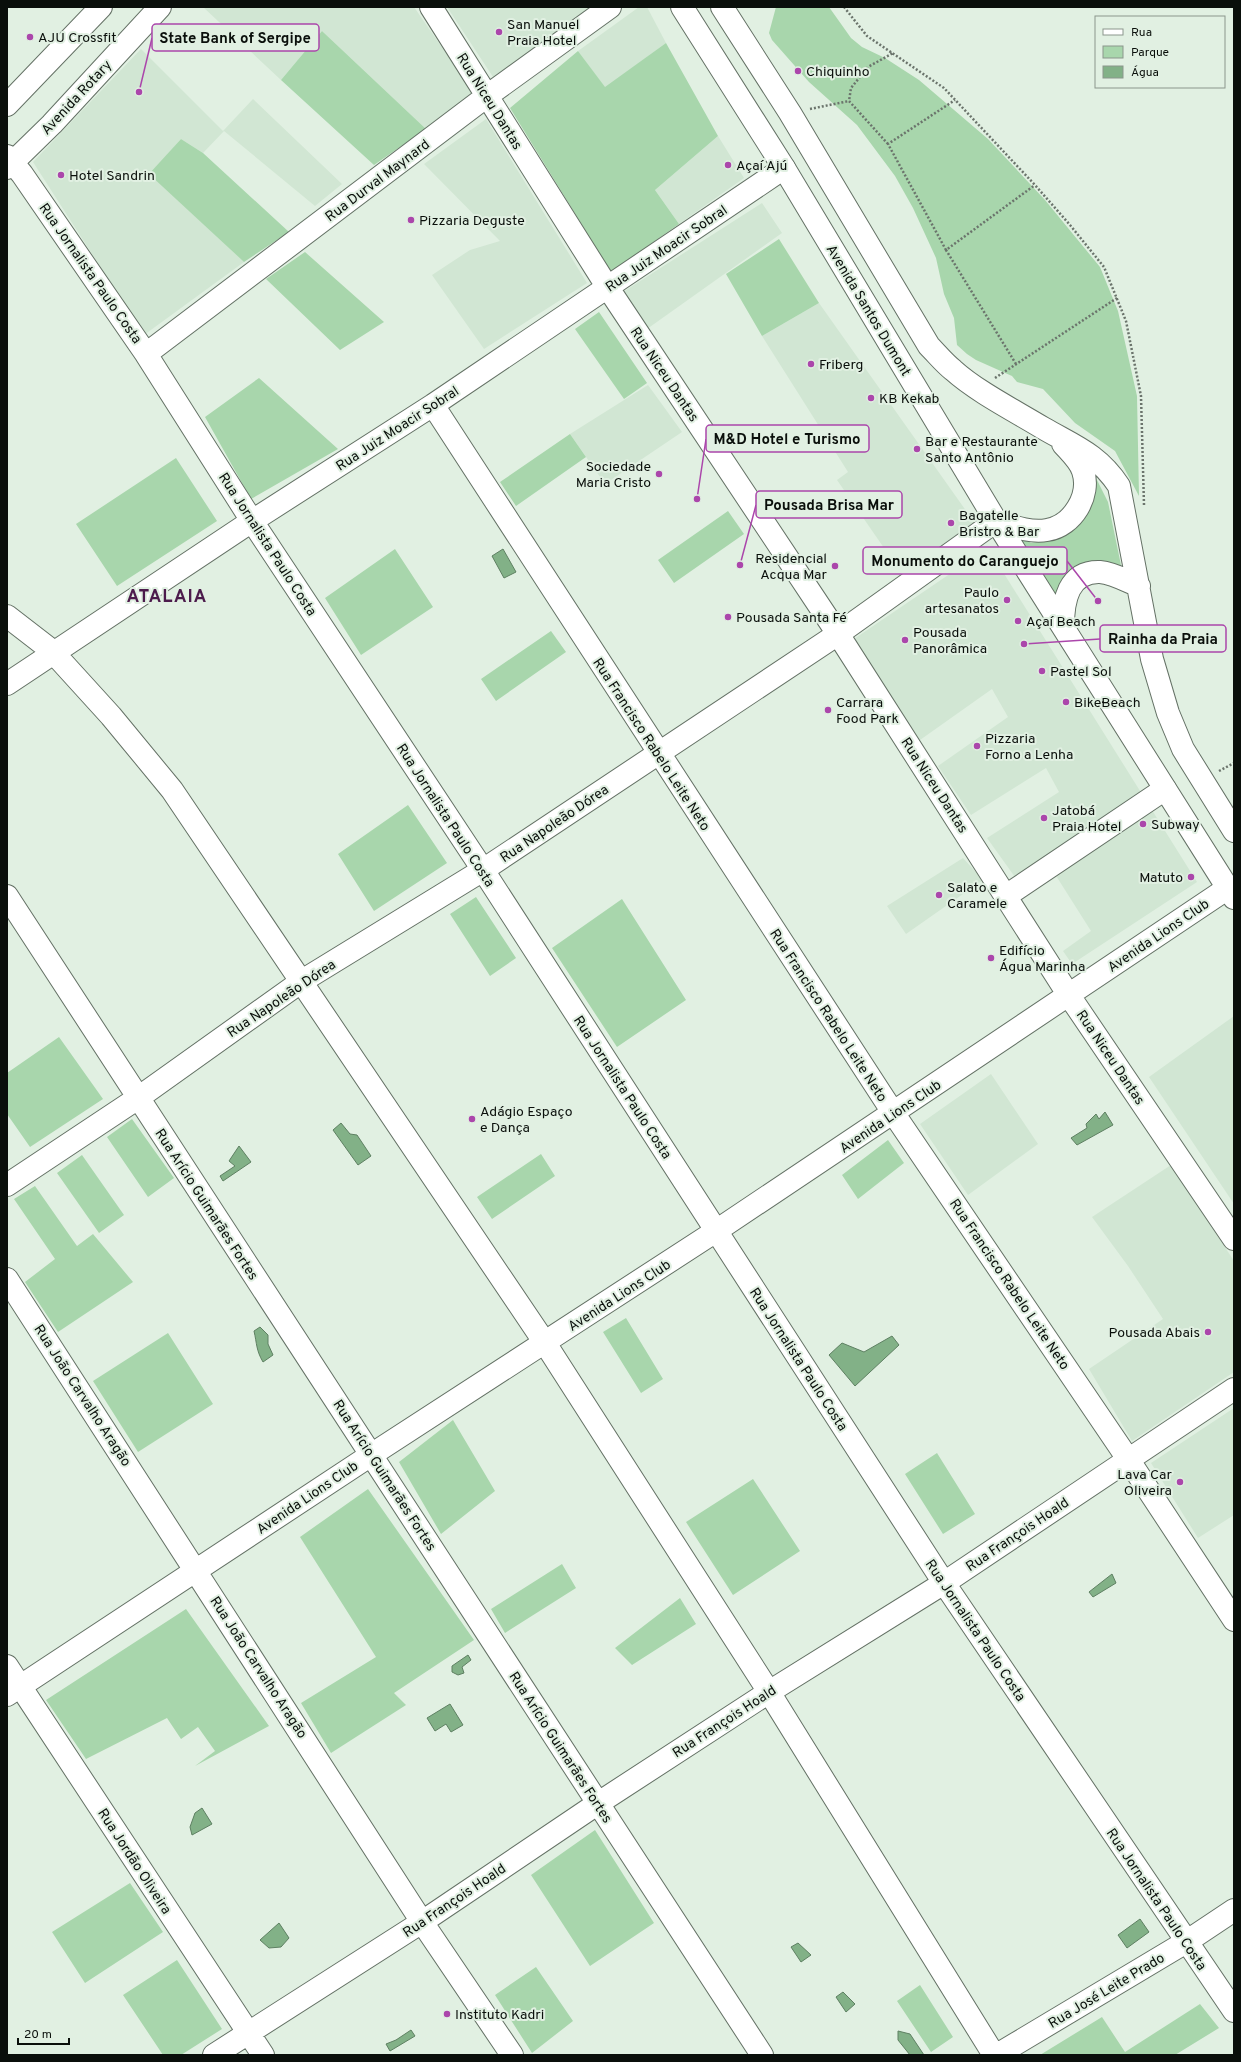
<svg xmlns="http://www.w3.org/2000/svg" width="1241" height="2062" font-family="Overpass,sans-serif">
  <rect width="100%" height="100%" fill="#e1f0e2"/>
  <!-- built -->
  <path fill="#d1e6d3" d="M203,7H414L473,92L426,129L322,31L281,80Z
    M447,7H594L495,80Z
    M639,7H647L666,43L605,88L578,51Z
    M141,49L223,131L253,99L342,184L315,206L224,131L203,153L181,139L150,174L244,262L144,335L33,162Z
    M486,119L587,283L484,349L432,275L470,250L500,241L424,164Z
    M718,136L744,178L679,224L655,190Z
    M762,203L782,233L647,329L623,292Z
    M819,303L974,522L902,574L837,480L848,472L762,336Z
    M648,385L682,432L605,484L570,434Z
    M988,548L1197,882L1072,964L1063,951L1091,931L1053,871L1025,891L987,838L1059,792L1046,768L971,815L938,766L1008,717L992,689L920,740L851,641Z
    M963,858L983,880L906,934L887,906Z
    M1234,1016V1204L1149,1077Z
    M991,1074L1038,1144L968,1195L920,1124Z
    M1171,1165L1234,1261V1372L1132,1441L1089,1369L1163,1319L1128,1266L1092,1217Z
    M1234,1408V1515L1198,1538L1151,1463Z"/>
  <!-- green -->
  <path fill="#a8d6ac" d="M776,7H829L851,38L862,47L885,58L919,80L988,139L1045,200L1100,267L1118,311L1137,396L1139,496L1115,451L1075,423L1043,389L1017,382L1012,376L976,360L967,354L957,345L954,318L944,294L936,258L913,208L895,176L857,125L809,82L772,40L769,33Z
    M322,31L426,129L374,165L281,80Z
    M666,43L718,136L655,190L679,224L611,272L510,108L578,51L605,87Z
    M181,139L203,153L289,232L244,262L149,174Z
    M779,239L819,303L762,336L726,274Z
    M305,252L384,322L340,350L266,279Z
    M599,312L647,383L624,399L575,329Z
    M259,378L338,449L251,499L205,417Z
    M570,434L586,457L516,506L500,482Z
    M176,458L217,521L117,586L76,524Z
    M1095,476L1108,502L1123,575C1079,553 1083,562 1057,598L1015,533L1031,543L1054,539L1089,508L1096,488Z
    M728,511L744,534L674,583L658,560Z
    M395,549L433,607L361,655L325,598Z
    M551,631L566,652L496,701L481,679Z
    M408,805L447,863L374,911L338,854Z
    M476,897L516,958L490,976L450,914Z
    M622,899L686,1000L617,1047L552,948Z
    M59,1037L103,1099L30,1147L7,1114V1073Z
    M132,1119L174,1178L148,1197L107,1137Z
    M888,1140L904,1163L858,1199L842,1175Z
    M541,1154L555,1176L492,1219L477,1197Z
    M82,1155L124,1215L99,1233L57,1173Z
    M35,1186L77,1246L93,1234L133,1282L58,1332L25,1282L55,1259L14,1199Z
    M626,1318L663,1379L641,1393L603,1332Z
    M168,1333L213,1404L138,1452L93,1381Z
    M453,1420L495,1491L441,1534L399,1462Z
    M937,1453L975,1514L943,1534L905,1474Z
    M753,1479L800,1551L733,1595L686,1522Z
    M368,1489L474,1640L394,1693L406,1705L331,1753L301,1703L376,1657L300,1537Z
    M562,1564L576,1588L505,1633L491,1609Z
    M680,1598L696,1624L632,1665L615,1648Z
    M186,1609L269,1726L195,1766L215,1751L198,1727L181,1739L167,1718L86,1759L46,1700Z
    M595,1830L654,1923L590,1966L531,1875Z
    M130,1883L163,1932L85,1983L52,1932Z
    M177,1960L222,2029L181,2055H163L123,1995Z
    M536,1967L573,2021L532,2053L495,1995Z
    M920,1985L953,2037L931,2052L897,2001Z
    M1200,2004L1219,2028L1175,2055H1040L1102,2017L1125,2052Z"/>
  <!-- water -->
  <path fill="#82b187" stroke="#5e8062" d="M503,549L516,572L504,578L492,556Z
    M1105,1112L1113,1125L1077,1145L1071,1138L1087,1128L1086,1124L1096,1114L1099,1119Z
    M341,1123L350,1134L357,1135L371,1156L358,1165L333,1130Z
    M239,1146L251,1162L223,1181L220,1176L235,1166L229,1161Z
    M260,1327L268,1335V1344L273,1355L263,1362C256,1350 257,1344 254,1331Z
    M892,1336L899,1345L855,1386L829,1355L842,1343L864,1352Z
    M1112,1574L1116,1583L1093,1597L1089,1592Z
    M468,1655L471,1660L462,1667L464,1673L458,1675L452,1672V1666Z
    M450,1704L463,1725L451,1732L446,1724L435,1731L427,1718Z
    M202,1808L212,1824L192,1835L190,1827L195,1813Z
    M1140,1919L1149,1932L1127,1948L1118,1935Z
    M279,1923L289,1938L281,1947L269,1948L260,1940Z
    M798,1943L811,1955L801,1962L791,1947Z
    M843,1992L855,2004L846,2012L836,1997Z
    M411,2030L415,2036L390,2051L386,2044L396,2040Z
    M898,2031L910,2034L924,2055H910L898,2040Z"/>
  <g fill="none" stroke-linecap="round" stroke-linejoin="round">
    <!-- minor casing -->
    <g stroke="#647165" stroke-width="24">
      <path id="minor" d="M431,7L608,288L838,634L1068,994L1234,1239
        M7,156L22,174L146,354L252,521L483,870L944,1583L1234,2011
        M146,354L487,96L610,7
        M433,405L894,1114L1128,1459L1234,1620
        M7,616L51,650L111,716L172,790L545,1343L769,1692L994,2055
        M7,684L252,521L433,405L784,168
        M7,896L762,2055
        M1006,896L1165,789
        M7,1185L138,1098L302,981L483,870L838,634L996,521
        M7,1279L422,1922L512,2055
        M7,1666L263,2055
        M7,1695L371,1455L716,1231L1228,888
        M214,2055L422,1922L597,1804L769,1692L944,1583L1234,1389
        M997,2055L1186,1942L1234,1910"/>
    </g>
    <!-- major casing -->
    <g stroke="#647165" stroke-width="24">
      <path id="major" d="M682,7L784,168L996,521L1234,898
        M722,7L790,113L929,346C937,354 944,363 953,370C976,391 1015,411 1043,428C1074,446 1098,454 1119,486L1152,659L1168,713L1183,749L1234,831
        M7,105L101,7
        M7,168L52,124L160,7
        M996,521C1012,526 1030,533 1047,530C1073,526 1091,495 1083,471C1080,461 1070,452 1063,444
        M1063,626C1063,601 1068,571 1100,572C1113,573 1127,581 1139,586"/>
    </g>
    <!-- path -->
    <path stroke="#6b746c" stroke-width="2.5" stroke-dasharray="2 2" stroke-linecap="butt" d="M844,7L867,36L944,88L1035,185L1070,225L1104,267L1126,321L1141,396L1144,505
      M810,109L849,101
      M888,144L849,101L851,88L868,67L893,53
      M946,250L888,144L955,100
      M1016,364L946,250L1035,185
      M995,378L1117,298
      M1219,771L1234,763"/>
    <!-- minor -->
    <use href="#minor" stroke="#fff" stroke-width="22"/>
    <!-- major -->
    <use href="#major" stroke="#fff" stroke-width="22"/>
  </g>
  <!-- markers -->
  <g fill="#ab46ab" stroke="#e1f0e2" stroke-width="1.5">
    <circle cx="499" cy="32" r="4"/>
    <circle cx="30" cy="37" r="4"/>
    <circle cx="798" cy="71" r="4"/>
    <circle cx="728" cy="165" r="4"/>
    <circle cx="61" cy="175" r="4"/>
    <circle cx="411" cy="220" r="4"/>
    <circle cx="811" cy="364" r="4"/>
    <circle cx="871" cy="398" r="4"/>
    <circle cx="917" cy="449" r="4"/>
    <circle cx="659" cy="474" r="4"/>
    <circle cx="951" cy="523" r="4"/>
    <circle cx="835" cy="566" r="4"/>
    <circle cx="1007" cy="600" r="4"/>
    <circle cx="728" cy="617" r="4"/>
    <circle cx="1018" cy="621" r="4"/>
    <circle cx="905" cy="640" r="4"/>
    <circle cx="1042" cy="671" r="4"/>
    <circle cx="1066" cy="702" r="4"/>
    <circle cx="828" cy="710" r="4"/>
    <circle cx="977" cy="746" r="4"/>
    <circle cx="1044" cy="818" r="4"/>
    <circle cx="1143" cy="824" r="4"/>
    <circle cx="1191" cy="877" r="4"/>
    <circle cx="939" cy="895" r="4"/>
    <circle cx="991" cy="958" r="4"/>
    <circle cx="472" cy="1119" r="4"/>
    <circle cx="1208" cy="1332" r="4"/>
    <circle cx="1180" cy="1482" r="4"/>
    <circle cx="447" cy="2014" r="4"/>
  </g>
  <g text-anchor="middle" stroke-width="4" stroke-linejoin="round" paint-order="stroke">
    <!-- poi labels -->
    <g font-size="14" fill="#0a0f0b" stroke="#e1f0e2" text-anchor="start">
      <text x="507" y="29">San Manuel<tspan x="507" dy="16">Praia Hotel</tspan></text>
      <text x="38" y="42">AJU Crossfit</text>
      <text x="806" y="76">Chiquinho</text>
      <text x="736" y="170">Açaí Ajú</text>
      <text x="69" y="180">Hotel Sandrin</text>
      <text x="419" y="225">Pizzaria Deguste</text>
      <text x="819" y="369">Friberg</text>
      <text x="879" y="403">KB Kekab</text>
      <text x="925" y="446">Bar e Restaurante<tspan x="925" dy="16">Santo Antônio</tspan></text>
      <text x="651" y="471" text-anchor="end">Sociedade<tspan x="651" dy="16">Maria Cristo</tspan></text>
      <text x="959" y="520">Bagatelle<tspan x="959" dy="16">Bristro &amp; Bar</tspan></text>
      <text x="827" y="563" text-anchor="end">Residencial<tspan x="827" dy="16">Acqua Mar</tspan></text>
      <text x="999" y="597" text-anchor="end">Paulo<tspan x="999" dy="16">artesanatos</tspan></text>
      <text x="736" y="622">Pousada Santa Fé</text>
      <text x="1026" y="626">Açaí Beach</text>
      <text x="913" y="637">Pousada<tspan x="913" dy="16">Panorâmica</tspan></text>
      <text x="1050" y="676">Pastel Sol</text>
      <text x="836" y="707">Carrara<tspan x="836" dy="16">Food Park</tspan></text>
      <text x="1074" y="707">Bike·Beach</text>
      <text x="985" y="743">Pizzaria<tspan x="985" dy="16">Forno a Lenha</tspan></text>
      <text x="1052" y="815">Jatobá<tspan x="1052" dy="16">Praia Hotel</tspan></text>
      <text x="1151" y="829">Subway</text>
      <text x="1183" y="882" text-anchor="end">Matuto</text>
      <text x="947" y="892">Salato e<tspan x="947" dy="16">Caramele</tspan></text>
      <text x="999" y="955">Edifício<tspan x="999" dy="16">Água Marinha</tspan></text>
      <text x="480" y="1116">Adágio Espaço<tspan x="480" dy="16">e Dança</tspan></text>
      <text x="1200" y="1337" text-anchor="end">Pousada Abais</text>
      <text x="1172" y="1479" text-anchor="end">Lava Car<tspan x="1172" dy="16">Oliveira</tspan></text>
      <text x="455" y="2019">Instituto Kadri</text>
    </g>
    <!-- street labels -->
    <g font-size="14" fill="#0a0f0b" stroke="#e1f0e2">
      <text transform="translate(76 97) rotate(-47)" y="5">Avenida Rotary</text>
      <text transform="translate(490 101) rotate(58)" y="5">Rua Niceu Dantas</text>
      <text transform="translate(377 180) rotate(-37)" y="5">Rua Durval Maynard</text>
      <text transform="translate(666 248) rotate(-34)" y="5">Rua Juiz Moacir Sobral</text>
      <text transform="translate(91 273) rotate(55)" y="5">Rua Jornalista Paulo Costa</text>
      <text transform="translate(869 310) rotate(59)" y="5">Avenida Santos Dumont</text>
      <text transform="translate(665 374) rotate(56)" y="5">Rua Niceu Dantas</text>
      <text transform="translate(397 428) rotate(-33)" y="5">Rua Juiz Moacir Sobral</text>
      <text transform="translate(268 544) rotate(57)" y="5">Rua Jornalista Paulo Costa</text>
      <text transform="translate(652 744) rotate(57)" y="5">Rua Francisco Rabelo Leite Neto</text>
      <text transform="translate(935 785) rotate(57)" y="5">Rua Niceu Dantas</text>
      <text transform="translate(446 815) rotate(57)" y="5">Rua Jornalista Paulo Costa</text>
      <text transform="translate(554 823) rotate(-34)" y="5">Rua Napoleão Dórea</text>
      <text transform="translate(1158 935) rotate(-34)" y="5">Avenida Lions Club</text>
      <text transform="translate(281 998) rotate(-34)" y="5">Rua Napoleão Dórea</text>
      <text transform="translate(829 1015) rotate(57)" y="5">Rua Francisco Rabelo Leite Neto</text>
      <text transform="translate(1111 1057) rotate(56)" y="5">Rua Niceu Dantas</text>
      <text transform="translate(623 1087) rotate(57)" y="5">Rua Jornalista Paulo Costa</text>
      <text transform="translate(890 1116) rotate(-34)" y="5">Avenida Lions Club</text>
      <text transform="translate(207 1204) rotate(57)" y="5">Rua Arício Guimarães Fortes</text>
      <text transform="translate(1010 1284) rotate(56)" y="5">Rua Francisco Rabelo Leite Neto</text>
      <text transform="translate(619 1295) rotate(-33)" y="5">Avenida Lions Club</text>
      <text transform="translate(799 1359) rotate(57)" y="5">Rua Jornalista Paulo Costa</text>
      <text transform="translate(83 1395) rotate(57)" y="5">Rua João Carvalho Aragão</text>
      <text transform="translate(385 1475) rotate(57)" y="5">Rua Arício Guimarães Fortes</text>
      <text transform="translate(307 1497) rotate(-34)" y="5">Avenida Lions Club</text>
      <text transform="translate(1017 1534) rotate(-34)" y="5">Rua François Hoald</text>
      <text transform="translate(976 1630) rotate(56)" y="5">Rua Jornalista Paulo Costa</text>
      <text transform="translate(259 1667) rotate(57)" y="5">Rua João Carvalho Aragão</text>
      <text transform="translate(724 1721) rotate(-33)" y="5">Rua François Hoald</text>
      <text transform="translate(561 1747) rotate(57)" y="5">Rua Arício Guimarães Fortes</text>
      <text transform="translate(135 1861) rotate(57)" y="5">Rua Jordão Oliveira</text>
      <text transform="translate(1157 1899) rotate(56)" y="5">Rua Jornalista Paulo Costa</text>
      <text transform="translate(454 1900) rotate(-34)" y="5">Rua François Hoald</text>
      <text transform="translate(1106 1990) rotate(-31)" y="5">Rua José Leite Prado</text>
    </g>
    <!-- district labels -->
    <g font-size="18" font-weight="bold" letter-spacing="1" fill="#4c1b4c" stroke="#e1f0e2">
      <text x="167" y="602">ATALAIA</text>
    </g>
  </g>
  <!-- callouts -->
  <path fill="none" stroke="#ab46ab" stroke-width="1.5" d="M139 92L152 38M697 499L706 439M740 565L756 505M1098 601L1067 561M1024 644L1100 639"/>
  <g fill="#ab46ab" stroke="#e1f0e2" stroke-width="1.5">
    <circle cx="139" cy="92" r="4"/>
    <circle cx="697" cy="499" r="4"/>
    <circle cx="740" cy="565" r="4"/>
    <circle cx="1098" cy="601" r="4"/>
    <circle cx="1024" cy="644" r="4"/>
  </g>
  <g fill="#e1f0e2" stroke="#ab46ab" stroke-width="1.5">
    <rect x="152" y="24" width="167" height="27" rx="4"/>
    <rect x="706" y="425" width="163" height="27" rx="4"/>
    <rect x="756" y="491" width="146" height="27" rx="4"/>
    <rect x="863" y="547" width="204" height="27" rx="4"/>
    <rect x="1100" y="625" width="126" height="27" rx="4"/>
  </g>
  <g font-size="15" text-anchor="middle" font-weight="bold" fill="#0a0f0b">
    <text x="235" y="43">State Bank of Sergipe</text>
    <text x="787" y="444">M&amp;D Hotel e Turismo</text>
    <text x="829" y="510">Pousada Brisa Mar</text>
    <text x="965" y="566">Monumento do Caranguejo</text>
    <text x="1163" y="644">Rainha da Praia</text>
  </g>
  <!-- border -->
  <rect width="1241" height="2062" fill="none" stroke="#0a0f0b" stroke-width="16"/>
  <!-- legend -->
  <rect x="1095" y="16" width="130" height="72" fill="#e1f0e2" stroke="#8b968c"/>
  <rect x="1103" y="29" width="20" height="6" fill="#ffffff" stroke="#8b968c"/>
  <text x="1131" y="36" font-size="12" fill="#0a0f0b">Rua</text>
  <rect x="1103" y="46" width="20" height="12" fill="#a8d6ac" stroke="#8b968c"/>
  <text x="1131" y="56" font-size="12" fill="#0a0f0b">Parque</text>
  <rect x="1103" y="66" width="20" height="12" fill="#82b187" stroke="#8b968c"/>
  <text x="1131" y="76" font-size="12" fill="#0a0f0b">Água</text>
  <!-- scale -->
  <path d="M18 2038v6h51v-6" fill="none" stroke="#0a0f0b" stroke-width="2"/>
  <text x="24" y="2038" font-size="12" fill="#0a0f0b" stroke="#e1f0e2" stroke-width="3" paint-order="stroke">20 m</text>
</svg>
